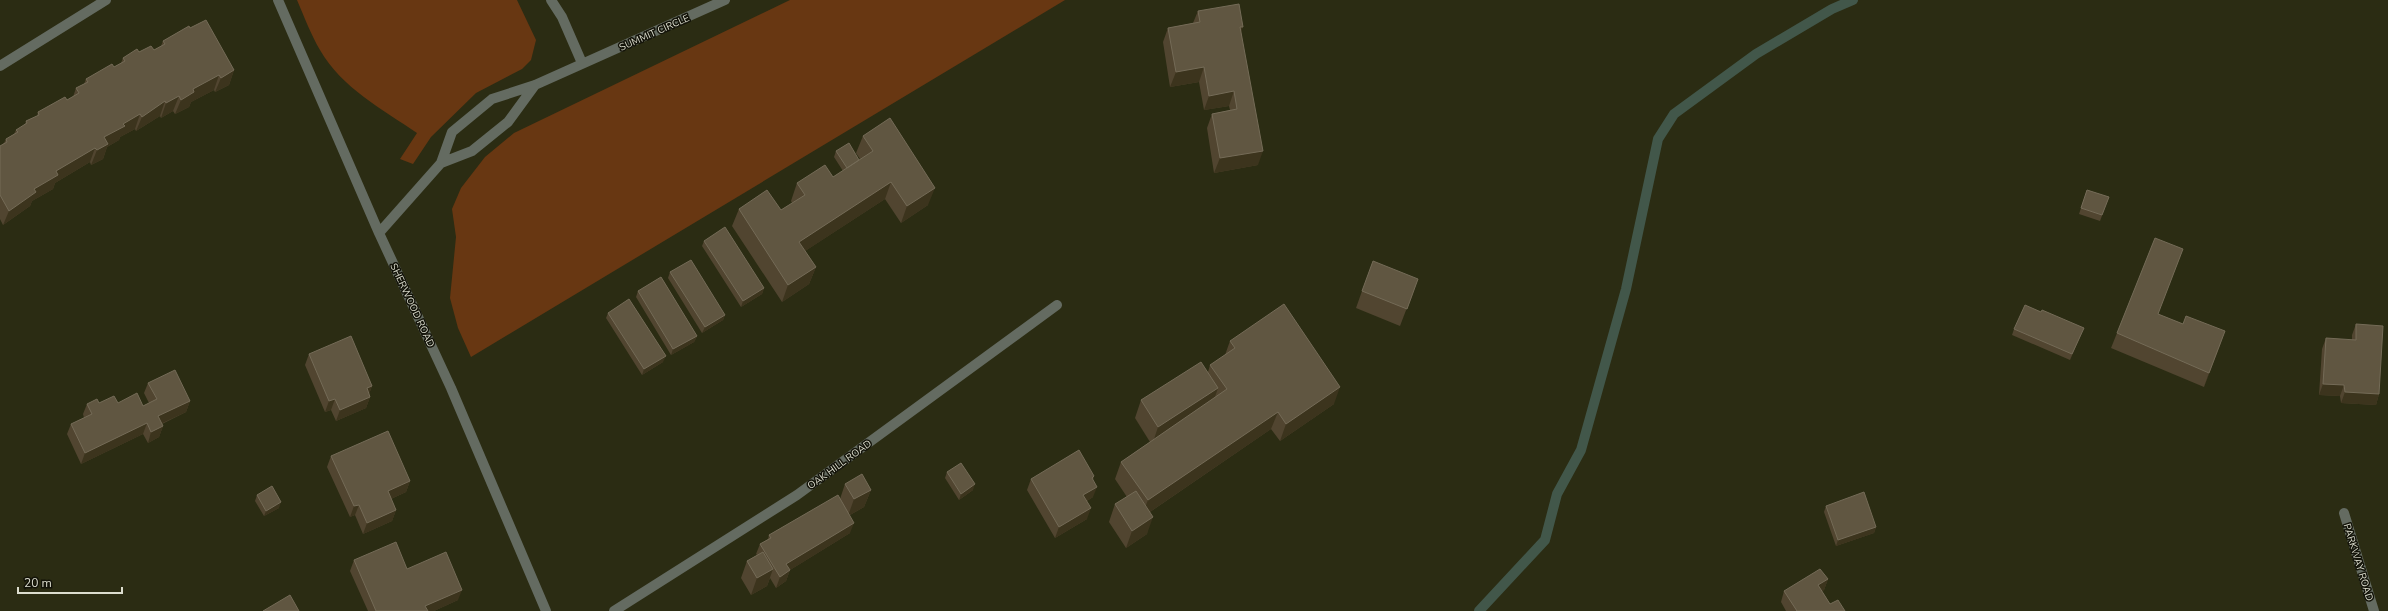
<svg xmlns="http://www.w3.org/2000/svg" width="2388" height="611" font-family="'Nunito Sans',sans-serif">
  <rect width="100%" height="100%" fill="#2b2c13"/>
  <!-- green -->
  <path fill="#683712" d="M297,0H517L536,40L531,60L522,69L476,93L431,137L413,164L400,159L417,133C382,109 342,88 320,50C311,35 304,16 297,0Z
    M790,0H1065L471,357L458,328L450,298L456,237L452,209L461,188L485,157L514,133Z"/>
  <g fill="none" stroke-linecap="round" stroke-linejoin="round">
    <!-- stream -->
    <path stroke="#42574a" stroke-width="10" d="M1479,611L1545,540L1557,494L1581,450L1626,289L1658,139L1674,114L1756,54L1832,9L1853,0"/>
    <!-- minor -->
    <path stroke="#646b61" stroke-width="10" d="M278,0L379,233L451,388L546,611
      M551,0L562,17L582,63
      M0,66L106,0
      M441,163L472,151L508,122L535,85
      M379,233L441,163L452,132L492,99L535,85L725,0
      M2344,513L2374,611
      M614,611L797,495L1057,305"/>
  </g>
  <!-- wall -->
  <path fill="#514530" d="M1198,11L1241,32L1258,165L1214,173L1207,128L1212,114L1230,110L1229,106L1204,110L1199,82L1170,87L1163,42L1168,28L1193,23Z
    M190,28L234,70L229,85L215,92L214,90L191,102L189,107L175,114L173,111L161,118L160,116L136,131L135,129L120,137L119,140L107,147L103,159L91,165L90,162L55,183L53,189L32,201L30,206L3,225L0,219V146L4,143L6,139L14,134L16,130L25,125L26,121L37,116L38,112L67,100L73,97L76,88L84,84L86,79L114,67L121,63L123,58L139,52L154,50L161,46L163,41Z
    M863,136L928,205L901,223L885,199L805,251L816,267L809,284L782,302L732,226L739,209L781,210L792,203L791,201L797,183L833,177L843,171L834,157L836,151L859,160L860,159L856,153Z
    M2087,190L2109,197L2100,221L2079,214Z
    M704,241L764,288L762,294L741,307L702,246Z
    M2183,249L2158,314L2183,324L2225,331L2204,387L2111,348L2117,333Z
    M670,272L725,315L723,320L702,333L668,278Z
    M1418,279L1400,326L1356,308L1362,291Z
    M638,291L697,336L694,342L671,355L636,297Z
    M2041,312L2084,328L2070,360L2012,335L2014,329Z
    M608,313L663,362L642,375L606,318Z
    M2356,324L2379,394L2376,405L2341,403L2340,396L2319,395L2322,349L2326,338L2352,340V335Z
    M1230,341L1334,404L1280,441L1271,429L1150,512L1147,534L1126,548L1109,522L1115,504L1127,497L1115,479L1121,462L1150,442L1135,418L1141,400L1208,372L1210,365L1225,355Z
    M309,354L372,386L369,394L370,397L366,408L336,421L331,410L325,412L305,365Z
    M148,383L190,401L186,412L162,424L163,426L159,437L148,443L143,434L81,464L67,434L71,424L84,418L83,414L87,404L118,403L143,406L149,403L144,393Z
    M331,456L410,481L406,492L391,499L396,510L392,521L363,534L355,515L350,517L327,467Z
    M947,472L973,490L959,500L945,478Z
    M1094,476L1093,480V497L1087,501V519L1055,538L1027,490L1031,479Z
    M845,484L871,490L864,507L850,515V533L790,570L786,581L776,588L770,578L767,586L751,595L741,578L747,561L757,555L756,554L760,544L768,539L769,535L840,499Z
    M257,495L279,508L264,516L255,501Z
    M1826,506L1876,527L1874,533L1836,546L1824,512Z
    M354,560L407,569L458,600L434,611H368L350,571Z
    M1828,579L1824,590L1822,591L1830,604L1845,611H1786L1781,602L1784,591Z"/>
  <!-- shaded-wall -->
  <path fill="#3c341d" d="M1240,27H1243L1238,42Z
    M1204,67L1199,82L1170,87L1176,72Z
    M234,70L229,85L215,92L221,78Z
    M219,75L214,90L191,102L189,107L175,114L181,100L193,89Z
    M1234,91L1229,106L1204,110L1209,96Z
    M179,96L173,111L161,118L166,103Z
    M165,101L160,116L136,131L142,117Z
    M140,114L135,129L120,137L119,140L107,147L103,159L91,165L97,150L104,137L123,124Z
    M95,148L90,162L55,183L53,189L32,201L30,206L3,225L9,211L34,189L56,171Z
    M1263,151L1258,165L1214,173L1220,158Z
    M891,182L885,199L793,259L799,242Z
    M935,188L928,205L901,223L907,206Z
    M816,267L809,284L782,302L788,285Z
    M1418,279L1412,297L1400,326L1407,309Z
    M764,288L762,294L741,307L743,301Z
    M725,315L723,320L702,333L705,327Z
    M2225,331L2220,346L2204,387L2209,373Z
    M697,336L694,342L671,355L673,349Z
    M666,356L663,362L642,375L644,369Z
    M2323,384L2344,385L2340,396L2319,395Z
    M372,386L368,397L367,388Z
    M1340,387L1334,404L1280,441L1286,424Z
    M1218,388L1212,406L1152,445L1158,427Z
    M2345,392L2379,394L2376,405L2341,403Z
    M370,397L366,408L336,421L340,410Z
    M335,399L331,410L325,412L329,401Z
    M190,401L186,412L154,427L158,416Z
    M1278,412L1271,429L1141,518L1148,500Z
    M147,423L143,434L81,464L85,453Z
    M163,426L159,437L148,443L151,432Z
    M410,481L406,492L384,502L388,491Z
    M975,484L973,490L959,500L961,494Z
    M1097,487L1093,497L1079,506L1083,495Z
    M871,490L864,507L848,516L854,499Z
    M281,502L279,508L264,516L266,511Z
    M359,505L355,515L350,517L354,506Z
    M1091,508L1087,519L1055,538L1059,527Z
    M396,510L392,521L363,534L367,523Z
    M1153,517L1147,534L1126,548L1132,531Z
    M854,523L850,533L782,575L786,564Z
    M1876,527L1874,533L1836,546L1838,540Z
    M773,569L767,586L751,595L757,578Z
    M790,570L786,581L776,588L780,577Z
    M1828,579L1824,590L1814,596L1818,585Z
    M462,590L458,600L434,611H423L425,606Z"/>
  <!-- building -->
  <path fill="#605641" stroke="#746b57" d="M1239,4L1243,27H1240L1263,151L1220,158L1212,114L1237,109L1234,91L1209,96L1204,67L1176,72L1168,28L1200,22L1198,11Z
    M206,20L234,70L221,78L219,75L193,89L194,92L181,100L179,96L166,103L165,101L142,117L140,114L123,124L125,126L104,137L108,144L97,150L95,148L56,171L58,175L34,189L36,192L9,211L0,195V146L7,142L6,139L18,132L16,130L27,123L26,121L39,115L38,112L65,97L67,100L79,93L76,88L88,82L86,79L112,64L114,67L125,61L123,58L137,49L139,52L151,46L154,50L165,44L163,41L189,26L190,28Z
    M890,118L935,188L907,206L891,182L799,242L816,267L788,285L739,209L767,190L781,210L805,195L797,183L825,165L833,177L873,151L863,136Z
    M849,143L859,160L847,168L836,151Z
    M2087,190L2109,197L2102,215L2081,208Z
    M725,227L764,288L743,301L704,241Z
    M2155,238L2183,249L2158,314L2183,324L2186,316L2225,331L2209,373L2117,333Z
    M691,260L725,315L705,327L670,272Z
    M1373,261L1418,279L1407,309L1362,291Z
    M661,277L697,336L673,349L638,291Z
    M629,299L666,356L644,369L608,313Z
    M1284,304L1340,387L1286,424L1278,412L1148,500L1121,462L1227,389L1210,365L1235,348L1230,341Z
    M2025,305L2041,312L2042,310L2084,328L2072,354L2014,329Z
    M2356,324L2383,326L2379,394L2345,392L2344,385L2323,384L2326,338L2356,340Z
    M351,336L372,386L367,388L370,397L340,410L335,399L329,401L309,354Z
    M1201,362L1218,388L1158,427L1141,400Z
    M175,370L190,401L158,416L163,426L151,432L147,423L85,453L71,424L92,414L87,404L97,399L99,403L114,396L118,403L137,393L143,406L157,399L148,383Z
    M388,431L410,481L388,491L396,510L367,523L359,505L354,506L331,456Z
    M1079,450L1094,476L1092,478L1097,487L1083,495L1091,508L1059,527L1031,479Z
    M961,463L975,484L961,494L947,472Z
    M862,474L871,490L854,499L845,484Z
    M272,486L281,502L266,511L257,495Z
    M1136,491L1153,517L1132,531L1115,504Z
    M1864,492L1876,527L1838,540L1826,506Z
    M838,495L854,523L786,564L790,570L780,577L760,544L771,538L769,535Z
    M396,542L407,569L446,552L462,590L425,606L428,611H376L354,560Z
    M763,552L773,569L757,578L747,561Z
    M1820,569L1828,579L1818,585L1830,604L1838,600L1845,611H1796H1797L1784,591Z
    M290,595L299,611H263Z"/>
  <g text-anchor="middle" stroke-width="3" stroke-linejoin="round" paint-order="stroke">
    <!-- street labels -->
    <g font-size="10" fill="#dcddce" stroke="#131309">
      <text transform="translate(654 32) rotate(-24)" y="4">SUMMIT CIRCLE</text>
      <text transform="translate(413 305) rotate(65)" y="4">SHERWOOD ROAD</text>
      <text transform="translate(839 464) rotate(-36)" y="4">OAK HILL ROAD</text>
      <text transform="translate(2359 562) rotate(73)" y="4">PARKWAY ROAD</text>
    </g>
  </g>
  <!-- scale -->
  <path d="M18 587v6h104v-6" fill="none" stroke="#dcddce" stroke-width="2"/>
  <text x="24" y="587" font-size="12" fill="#dcddce" stroke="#131309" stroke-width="3" paint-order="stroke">20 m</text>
</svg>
